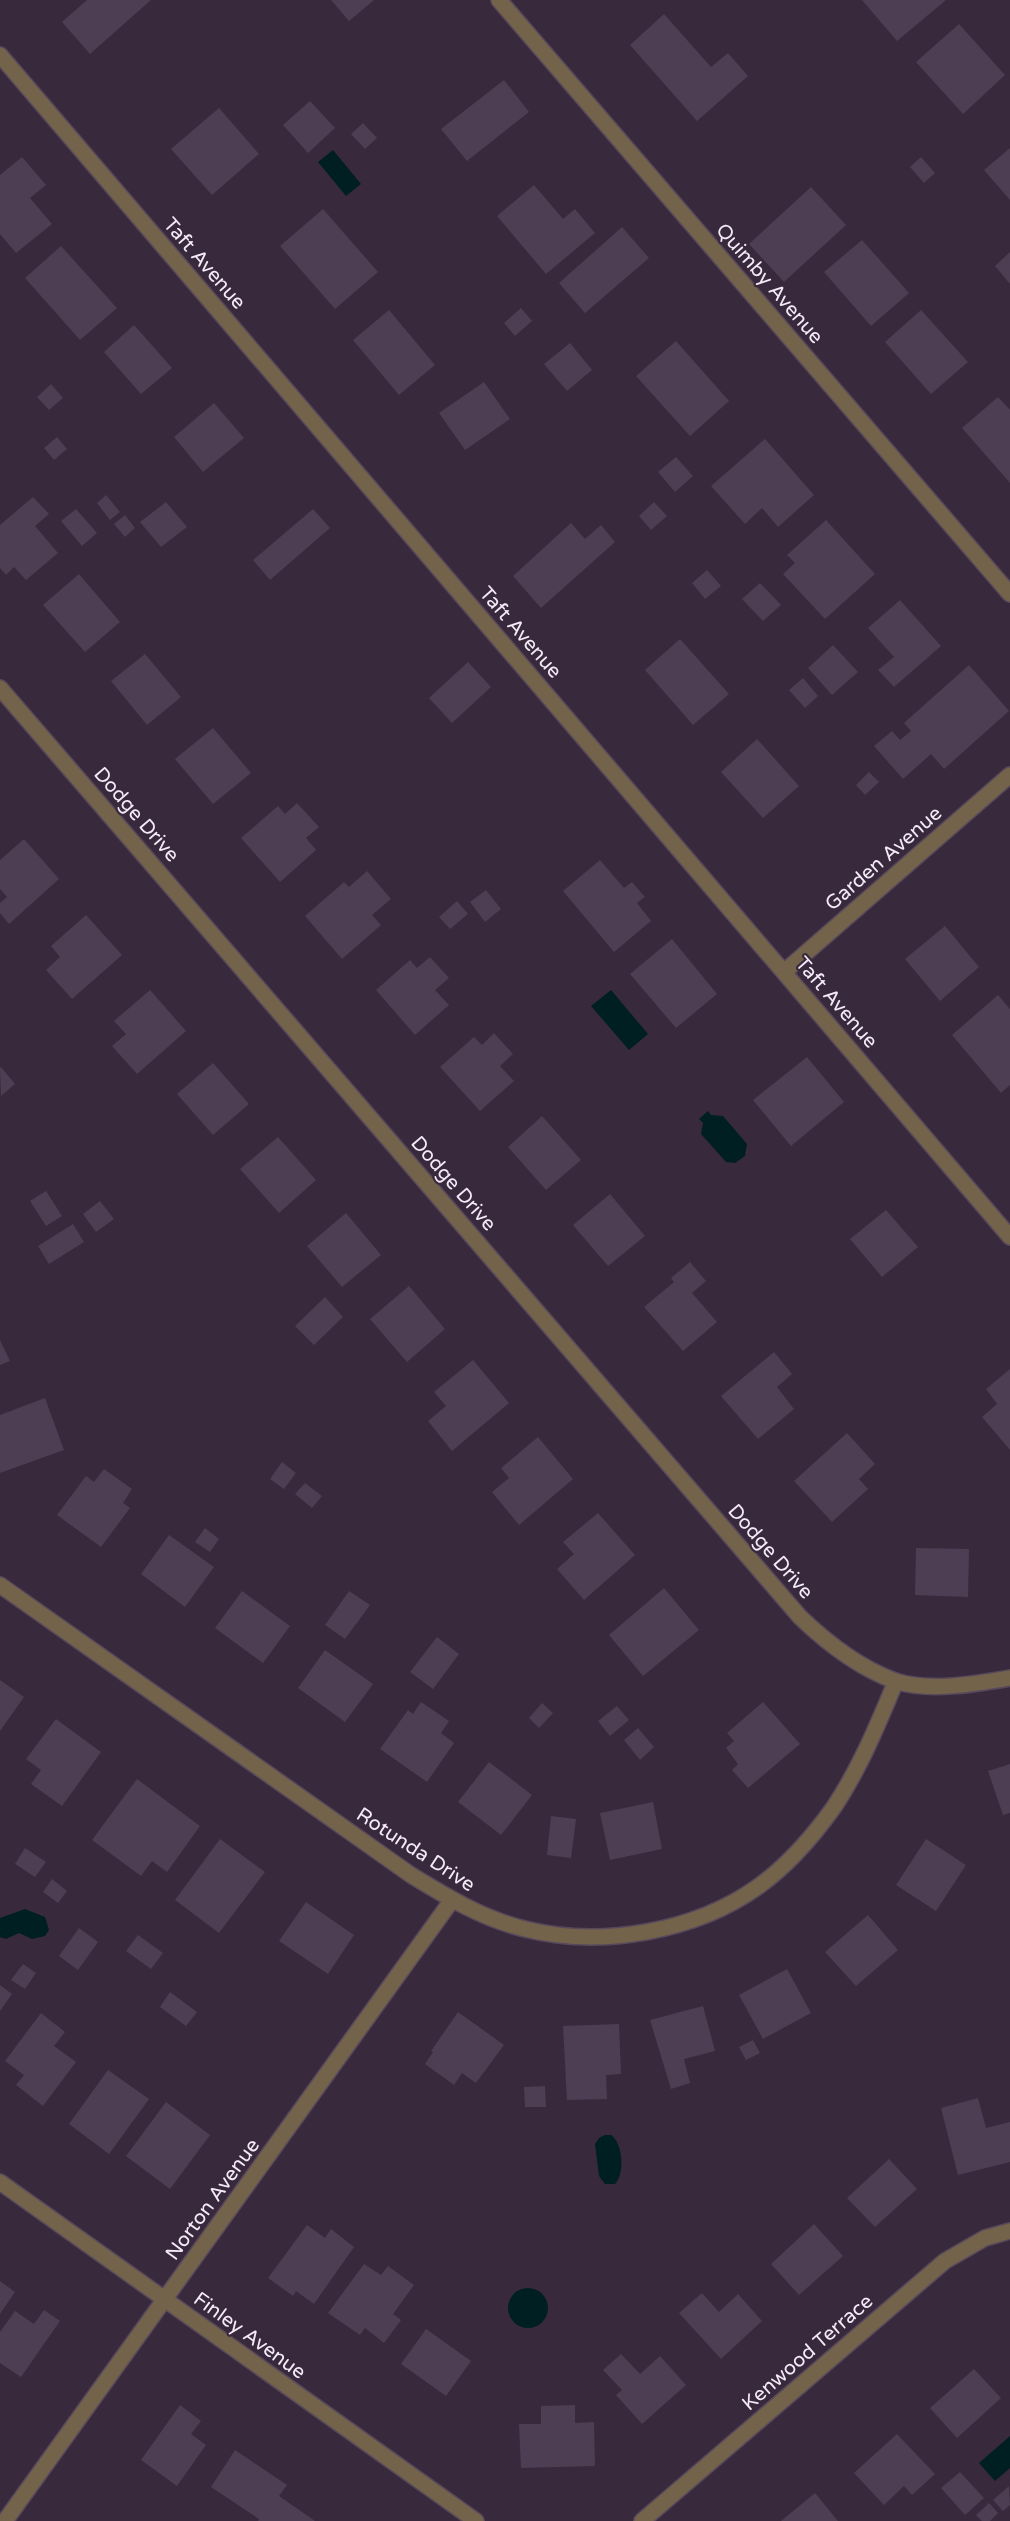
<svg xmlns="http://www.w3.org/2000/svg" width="1010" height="2521" font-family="'Varela Round',sans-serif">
  <rect width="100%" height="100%" fill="#39293d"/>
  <!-- water -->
  <path fill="#001f23" d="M333,150L361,184L346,196L318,162Z
    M611,990L648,1034L629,1050L591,1006Z
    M708,1111L711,1115L723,1116L747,1144L745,1156L735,1163L726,1162L701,1134L703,1123L699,1119Z
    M25,1909L45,1917L49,1930L45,1936L32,1939L19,1933L6,1939L0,1937V1918Z
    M605,2135H611C623,2143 625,2174 615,2184H605L599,2176L595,2144L599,2138Z
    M508 2308a20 20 0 1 1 40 0a20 20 0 1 1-40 0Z
    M1010,2436V2468L995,2481L979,2463Z"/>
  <!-- building -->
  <path fill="#4e3e53" d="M87,0H151L90,54L62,22Z
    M331,0H374L349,21Z
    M862,0H946L897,41Z
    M664,14L711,67L728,53L748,76L697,121L630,45Z
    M959,24L1005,75L963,114L916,62Z
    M504,80L529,112L467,161L441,129Z
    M310,101L335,128L308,153L283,125Z
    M219,108L259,154L212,195L171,149Z
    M363,123L377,138L365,149L351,134Z
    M1010,148V200L984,170Z
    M22,157L46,185L30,198L52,224L16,253L0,234V175Z
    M921,157L935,173L924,183L910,167Z
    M534,185L563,219L575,209L595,233L546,274L497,216Z
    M811,187L846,225L784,282L749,244Z
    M323,209L378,272L335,309L280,246Z
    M622,227L649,258L585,313L559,283Z
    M862,240L909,293L871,326L824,272Z
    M61,246L117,308L80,340L25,278Z
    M1010,252V284L995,266Z
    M521,308L532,321L515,336L504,323Z
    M389,310L435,365L399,395L353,340Z
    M921,310L968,362L931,394L885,342Z
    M134,325L172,368L141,394L104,352Z
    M676,341L729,401L690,436L636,376Z
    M570,343L592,370L567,391L544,364Z
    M484,382L510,419L465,450L439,413Z
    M51,384L63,398L49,410L37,397Z
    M998,397L1010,410V483L962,428Z
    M214,403L244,438L203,472L174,437Z
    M57,437L67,449L54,460L44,448Z
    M765,439L814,495L778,527L762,508L745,524L711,486Z
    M676,457L693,476L675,492L658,472Z
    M106,495L120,512L110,520L97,503Z
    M33,497L49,514L35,526L58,553L26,580L14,567L6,575L0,568V525Z
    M166,502L187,527L161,547L140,522Z
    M654,502L667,516L651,530L639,516Z
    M76,509L97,533L82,546L61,521Z
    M313,509L330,528L270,580L253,560Z
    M125,515L135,528L125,537L114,524Z
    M826,520L875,574L825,619L783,574L795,563L787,555Z
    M571,523L585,539L601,525L615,542L541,608L513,576Z
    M707,570L721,586L705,599L692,583Z
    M79,574L120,622L85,652L43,605Z
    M760,583L781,605L763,621L742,599Z
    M900,600L941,646L894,687L878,670L894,657L868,628Z
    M680,639L729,694L693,725L645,670Z
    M833,645L858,672L832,695L808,668Z
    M145,654L181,697L147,725L111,681Z
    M468,662L491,687L452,723L429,698Z
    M969,665L1009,711L944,769L931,754L903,779L874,746L892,731L900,740L911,731L904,723Z
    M803,678L818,696L805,708L789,690Z
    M213,728L251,773L213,804L175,759Z
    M757,739L799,786L763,818L721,772Z
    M869,772L879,782L865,795L856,785Z
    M297,803L319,827L306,838L316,850L280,882L241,838L278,806L285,814Z
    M24,839L59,879L9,924L0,913V903L7,897L0,889V860Z
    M600,860L624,888L632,882L645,897L637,903L651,921L614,952L563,891Z
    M367,871L391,899L372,915L381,925L342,959L305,916L344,882L349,887Z
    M486,890L501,909L485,922L470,902Z
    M457,901L468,914L450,929L439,917Z
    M86,915L122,955L72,999L46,970L60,957L51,946Z
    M945,926L979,967L940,1001L905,959Z
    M672,939L717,994L676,1028L630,974Z
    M430,957L449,978L435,990L449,1005L415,1035L376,990L410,960L417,968Z
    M150,990L186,1031L137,1074L112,1046L126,1034L114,1021Z
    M998,995L1010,1009V1085L1001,1093L952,1035Z
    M494,1033L513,1054L500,1066L514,1081L480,1111L440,1067L474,1037L482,1045Z
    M807,1057L844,1102L791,1146L753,1100Z
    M213,1063L249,1104L213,1135L177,1094Z
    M1,1067L15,1084L1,1096L0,1068Z
    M542,1116L581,1160L546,1190L508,1147Z
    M278,1137L316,1180L279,1213L240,1169Z
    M46,1191L62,1216L46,1226L30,1201Z
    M610,1194L645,1236L608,1266L573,1225Z
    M100,1201L114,1219L96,1232L83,1214Z
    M886,1210L918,1247L882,1277L850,1239Z
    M346,1213L381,1255L342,1287L307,1246Z
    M73,1224L84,1242L49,1264L38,1246Z
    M690,1262L706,1281L692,1293L717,1322L683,1351L644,1307L674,1282L671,1278Z
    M409,1286L445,1329L407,1362L370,1319Z
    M325,1297L343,1317L314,1345L295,1326Z
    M0,1340L10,1361L0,1365Z
    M774,1352L792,1374L777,1387L794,1409L758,1439L721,1396Z
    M473,1360L509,1403L452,1451L428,1421L446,1406L434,1392Z
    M1010,1369V1450L982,1417L997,1404L986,1389Z
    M45,1398L64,1450L0,1473V1415Z
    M847,1433L875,1464L859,1479L868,1489L832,1522L794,1481Z
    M538,1437L573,1479L519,1525L492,1492L509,1478L501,1468Z
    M282,1462L296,1473L284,1489L270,1479Z
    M104,1469L132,1489L123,1503L130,1508L101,1547L57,1515L86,1476L94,1482Z
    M305,1483L322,1496L312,1508L295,1494Z
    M598,1513L635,1555L584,1600L557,1569L574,1554L563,1542Z
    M205,1528L219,1539L210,1552L195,1542Z
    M169,1535L214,1567L185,1607L141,1574Z
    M916,1548L969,1549L968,1597L915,1595Z
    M664,1588L699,1630L643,1676L609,1635Z
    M242,1591L290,1626L263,1663L215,1628Z
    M349,1591L370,1605L345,1639L325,1625Z
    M437,1637L459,1654L433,1689L410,1672Z
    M325,1650L373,1684L345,1722L298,1688Z
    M0,1680L24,1697L0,1731Z
    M421,1702L449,1721L441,1733L454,1743L427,1782L380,1749L408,1710L413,1714Z
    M763,1702L800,1744L748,1788L732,1770L738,1764L726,1748L734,1741L727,1733Z
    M542,1703L553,1713L539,1728L529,1718Z
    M617,1706L629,1720L610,1736L598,1721Z
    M56,1719L101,1752L62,1806L31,1784L41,1770L26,1759Z
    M638,1728L654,1747L640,1760L624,1740Z
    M489,1762L532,1795L501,1835L458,1802Z
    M1010,1764V1813L1003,1815L988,1771Z
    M137,1779L200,1826L167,1872L152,1861L141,1876L92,1840Z
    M653,1802L662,1849L610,1860L600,1813Z
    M551,1816L576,1819L571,1858L547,1855Z
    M220,1839L265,1872L219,1933L175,1900Z
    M926,1839L966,1865L936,1911L896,1885Z
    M25,1848L46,1862L35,1877L15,1864Z
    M52,1879L67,1891L58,1903L43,1892Z
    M306,1902L354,1935L328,1974L279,1941Z
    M868,1915L898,1950L856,1986L825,1952Z
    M79,1928L98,1942L78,1970L59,1956Z
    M138,1935L163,1953L151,1969L126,1951Z
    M23,1964L36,1973L25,1989L11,1980Z
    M787,1969L811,2013L763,2039L739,1995Z
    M0,1985L12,1994L0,2011Z
    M170,1992L197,2012L186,2026L160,2007Z
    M703,2006L715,2051L684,2059L690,2083L671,2089L650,2020Z
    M458,2012L504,2045L476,2083L462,2073L454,2085L425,2064L433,2052L431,2051Z
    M41,2013L65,2032L54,2046L76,2062L43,2106L16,2085L24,2075L5,2061Z
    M619,2024L621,2074L606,2075L607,2099L567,2100L563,2026Z
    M753,2040L760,2053L746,2060L739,2047Z
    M108,2070L149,2099L109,2154L69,2124Z
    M545,2086L546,2107H525L524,2087Z
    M978,2098L986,2128L1010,2122V2162L958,2175L941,2108Z
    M166,2102L210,2135L170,2189L126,2156Z
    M889,2159L917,2189L875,2227L847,2198Z
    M814,2224L843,2256L799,2295L771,2264Z
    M307,2225L325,2238L331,2229L354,2247L314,2304L296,2291L293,2296L268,2278Z
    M364,2264L381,2275L388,2266L414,2285L393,2314L401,2320L384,2343L365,2328L360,2335L328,2313Z
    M0,2281L15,2292L0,2314Z
    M702,2293L719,2312L738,2294L762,2321L721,2359L679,2313Z
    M44,2310L60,2321L21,2377L0,2363V2332L15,2311L34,2324Z
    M426,2329L471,2361L446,2396L401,2364Z
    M621,2354L640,2374L660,2356L686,2385L642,2424L616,2395L622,2390L603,2370Z
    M974,2369L1001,2398L957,2438L930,2408Z
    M180,2405L201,2421L191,2434L206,2445L177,2486L141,2460Z
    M575,2405V2423L594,2422L595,2466L521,2468L519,2424H541V2406Z
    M897,2434L935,2474L912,2495L904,2486L884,2505L854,2473Z
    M235,2450L287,2485L279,2496L315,2521H258L259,2519L211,2487Z
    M960,2472L984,2498L965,2515L941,2488Z
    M1009,2486L1010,2505L1003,2511L993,2500Z
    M815,2493L838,2521H781Z
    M989,2503L998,2513L990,2521H982L976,2515Z"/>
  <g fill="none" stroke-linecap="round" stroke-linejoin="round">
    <!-- street casing -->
    <g stroke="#57485b" stroke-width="18">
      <path id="street" d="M499,0L1010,594
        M0,55L1010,1237
        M0,688L800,1617C827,1643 860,1668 895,1681C929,1692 976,1684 1010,1678
        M784,972L1010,775
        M0,1585L411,1875C447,1897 483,1919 525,1929C601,1948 695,1932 759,1886C788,1865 814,1835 834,1807C860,1768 878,1724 896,1681
        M0,2182L476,2521
        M5,2521L452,1900
        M642,2521L945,2261L985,2238L1010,2231"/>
    </g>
    <!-- street -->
    <use href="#street" stroke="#74634b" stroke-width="15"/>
  </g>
  <g text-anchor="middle" stroke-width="4.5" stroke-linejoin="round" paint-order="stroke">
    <!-- street labels -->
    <g font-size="20" fill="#f5ebf8" stroke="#39293d">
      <text transform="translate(205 263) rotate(49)" y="7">Taft Avenue</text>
      <text transform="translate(770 283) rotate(49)" y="7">Quimby Avenue</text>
      <text transform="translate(521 632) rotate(49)" y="7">Taft Avenue</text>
      <text transform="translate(137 814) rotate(49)" y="7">Dodge Drive</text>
      <text transform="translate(883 858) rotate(-41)" y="7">Garden Avenue</text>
      <text transform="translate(837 1002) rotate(49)" y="7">Taft Avenue</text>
      <text transform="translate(454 1183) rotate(49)" y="7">Dodge Drive</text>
      <text transform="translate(771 1551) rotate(49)" y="7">Dodge Drive</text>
      <text transform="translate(416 1849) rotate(33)" y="7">Rotunda Drive</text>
      <text transform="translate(212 2199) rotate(-54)" y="7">Norton Avenue</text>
      <text transform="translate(250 2335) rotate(36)" y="7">Finley Avenue</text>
      <text transform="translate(807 2352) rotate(-41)" y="7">Kenwood Terrace</text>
    </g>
  </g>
</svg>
